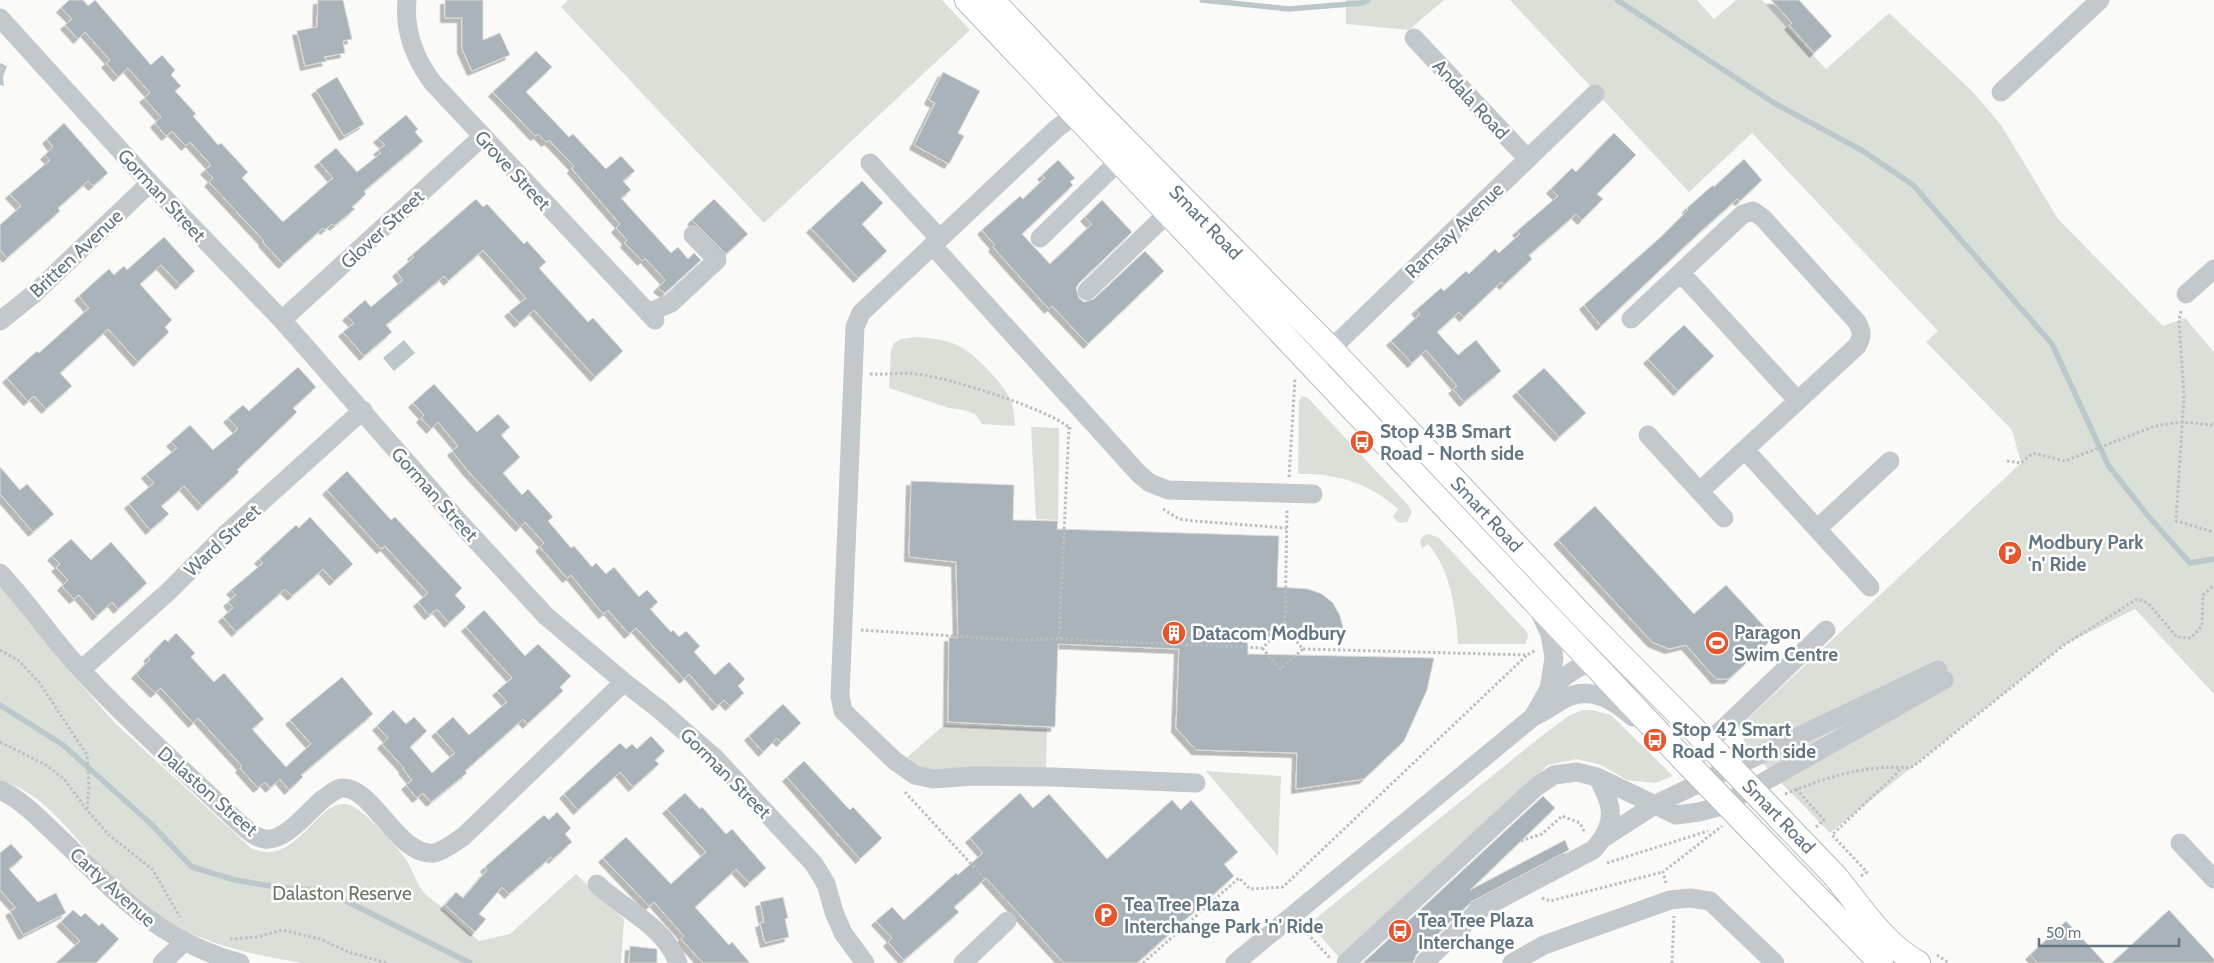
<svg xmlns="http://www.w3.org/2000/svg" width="2214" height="963" font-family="Cabin,sans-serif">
  <defs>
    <filter id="shadow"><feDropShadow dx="-4.5" dy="4.5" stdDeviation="0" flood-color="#0004"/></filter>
  </defs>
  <rect width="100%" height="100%" fill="#fafaf8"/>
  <!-- green -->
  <path fill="#dadfd7" d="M568,0H942L970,30L764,223L561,7Z
    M1346,0H1444L1409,30L1346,24Z
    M1510,0H1697L1714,19L1736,0H1762L1826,69L1889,13L1972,91L2001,125L2058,219L2163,326L2185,318L2214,352V694L2135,609L2064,645L1830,833L1746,746L1739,727L2021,463L2012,430L1926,342L1938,331L1752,133L1689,192Z
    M917,337C929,338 940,339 952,343C971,349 998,378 1008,395C1014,405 1014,415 1015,426L982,424L975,414L964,410L949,408L889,388L891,351L894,343L901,339Z
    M1302,396L1308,398L1408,505L1412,512L1407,522L1399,523L1393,517L1398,509C1369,483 1337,473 1298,474L1299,401Z
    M1031,427L1059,428L1058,520L1036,519Z
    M1429,534L1439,538L1527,632L1528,636L1525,644H1458C1456,611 1451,570 1428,544L1422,548C1418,540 1421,536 1429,534Z
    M0,583L62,663L115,723L251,848C298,871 319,790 352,806C366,812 400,849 408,863C413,871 416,882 422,890C426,896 433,900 439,905C452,917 466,929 479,941L510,934L576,874L624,919L621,963H302C269,957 233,951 202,938C167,924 132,899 106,871C80,845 57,810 25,791C17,786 8,783 0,781Z
    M1583,710H1592L1611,715L1673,776L1655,783L1627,780L1601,765L1577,759L1548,765L1340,958L1309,924L1544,734L1570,715Z
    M944,725L1047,729L1046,771L936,772L903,761Z
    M1206,771L1281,776L1278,856Z"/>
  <!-- water -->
  <path fill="#bbc7cb" d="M0,63L7,66L3,77L4,86L0,85Z
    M404,340L415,353L394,371L383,358Z"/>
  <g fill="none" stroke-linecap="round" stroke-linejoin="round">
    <!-- stream -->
    <path stroke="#bbc7cb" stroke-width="5.5" d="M1202,0L1289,9L1362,3L1368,0
      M1617,0L1774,103L1863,151L1913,185L2052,344L2108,465L2149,517L2190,563L2214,559
      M0,705L63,745L150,823L192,867L235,880L281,888L324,890L470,963"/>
  </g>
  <!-- building -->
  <path fill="#aab3b9" stroke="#dcdcda" filter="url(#shadow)" d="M69,0H83L88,6L95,0L151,65L162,55L175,70L171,75L181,86L175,91L196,114L193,116L218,145L221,143L248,172L242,178L283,222L333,178L319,162L336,148L357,172L381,153L378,150L385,145L378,138L406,115L418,129L415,132L423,141L364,191L366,194L352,207L355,209L334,226L332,224L325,230L323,228L283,264L263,242L264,241L209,182L213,178L205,170L211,165L190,142L186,146L172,131L166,136L155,123L161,117L144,98L150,93L128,68L118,77L106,63L110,60L85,32L78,39L65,25L72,19L61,8Z
    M318,0H343L352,39L343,41L345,53L324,57L327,61L305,66L297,31L317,27Z
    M445,0H483V40L500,33L510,55L472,71L462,49V18H445Z
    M1771,0H1799L1832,36L1814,53L1789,25L1792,23Z
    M536,51L552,67L526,92L569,137L573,134L606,169L621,156L635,171L623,181L631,190L621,198L671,253L678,247L688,259L694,253L701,260L665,293L658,288L665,280L645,258L642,261L625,243L627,240L616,228L620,224L572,169L574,166L549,140L546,142L538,134L535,136L493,92Z
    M943,72L980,91L958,133L964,136L949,164L914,145L935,103L929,100Z
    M337,77L364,124L344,136L316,90Z
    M64,123L108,173L93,186L88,181L58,208L60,211L7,258L0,250V225L21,206L10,194L50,160L45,155L53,147L47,139Z
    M1614,133L1636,155L1597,194L1603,199L1582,220L1576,214L1529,255L1532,259L1504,285L1501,282L1464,317L1459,312L1437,332L1458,355L1476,340L1501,371L1464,402L1453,389L1457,386L1426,350L1412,363L1391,341L1420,314L1416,310L1441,288L1444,291L1466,271L1469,274L1495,249L1499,253L1520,234L1517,231L1558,196L1551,189L1572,168L1576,172Z
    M1744,159L1762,180L1740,201L1737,199L1699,233L1601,326L1584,305L1662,236L1688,210L1687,208L1713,185L1714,187Z
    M1058,160L1075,178L1070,182L1073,185L1022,234L1050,264L1092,224L1085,217L1102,200L1132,232L1079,283L1076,288L1079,298L1084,302L1094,299L1145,251L1164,271L1088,344L1052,306L1049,309L1018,275L993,247L995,245L982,230L1020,196L1023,199L1045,178L1042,175Z
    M862,181L883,203L862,224L887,251L858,278L811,228Z
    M476,199L483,207L487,204L524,244L527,241L546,262L539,268L588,322L593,318L623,351L595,377L534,310L519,323L509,312L526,298L483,250L448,281L444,276L386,325L392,332L364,356L343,332L354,323L347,316L365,300L371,307L403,280L397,272L414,257L412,255Z
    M714,199L748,234L726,254L692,220Z
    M164,237L195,271L180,285L161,265L140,284L172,320L165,327L169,332L138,362L108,329L60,373L72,386L46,409L34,396L28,401L7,378L37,351L39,353L89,308L79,296L91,285L109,269L114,275L124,266L127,270Z
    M1684,325L1714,356L1678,391L1648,359Z
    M298,367L316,387L293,408L297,412L237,470L239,472L202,506L184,486L161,506L169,514L150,530L129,504L154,483L146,474L177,448L171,442L190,425L213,450L238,429L228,418L243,405L249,411Z
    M1544,368L1586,413L1559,437L1517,392Z
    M434,384L477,432L498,414L510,427L501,435L520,457L503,473L522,495L528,489L553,517L548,521L571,548L574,546L592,567L596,563L606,574L614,567L639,597L647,590L658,602L650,609L671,632L673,630L679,637L686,631L700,646L694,652L715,675L729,662L745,679L738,686L744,693L730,706L724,700L717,706L689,674L684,679L636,628L629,634L608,610L603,614L571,575L567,578L540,547L544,543L525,522L520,527L468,471L452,451L458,446L438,422L431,429L421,418L424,415L413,403Z
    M0,467L20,490L27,484L54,514L33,532L0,494Z
    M347,471L391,520L395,517L462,588L455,595L466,607L449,623L437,609L429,615L418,602L428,593L385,546L381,549L327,490Z
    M911,481L1014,485L1013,520L1058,521L1057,529L1279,536L1277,587L1308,589L1322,594L1333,603L1340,616L1343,628L1247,633L1248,654L1434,658L1427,690L1404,741L1364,779L1296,789L1297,753L1196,750L1176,728L1179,649L1058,644L1055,727L948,722L949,637L958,638L956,562L909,557Z
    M1595,506L1694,614L1726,585L1774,637L1729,679H1716L1686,645L1669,649L1652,642L1558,540Z
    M310,517L353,564L334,581L323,569L292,596L285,589L236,632L223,617L233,608L228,602L236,595L231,590L263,563L259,559L296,525L299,528Z
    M71,539L91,560L111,542L147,583L118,609L112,602L97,616L79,595L74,599L62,586L68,580L56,567L60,564L52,556Z
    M484,610L525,656L538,644L571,676L560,687L563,691L537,715L527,724L523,719L465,771L467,773L431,802L423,793L417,798L406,785L412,780L403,769L404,768L382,744L388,738L377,726L393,710L406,724L414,717L427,731L410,747L432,773L455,753L436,732L453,717L469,735L507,702L497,691L512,678L466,627Z
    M176,633L195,653L191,657L214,682L224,673L264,719L252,729L286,767L311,744L290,720L342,677L373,714L301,775L303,777L289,790L280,779L270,788L265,782L258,788L240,768L242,766L198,718L193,723L161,688L155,693L136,674L150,659L148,657L165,639L168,642Z
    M783,704L801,723L781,742L777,738L763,752L749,736Z
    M651,736L665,751L655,760L659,764L633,787L620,772L578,810L564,794L620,743L626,749L632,744L637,749Z
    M804,761L850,810L853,807L882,838L860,859L787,777Z
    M685,793L700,809L702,807L726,834L732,829L766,868L749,883L736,869L695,907L729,945L732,942L750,963H703L681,939L684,936L654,902L649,906L603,858L626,837L671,884L706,852L667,809Z
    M1020,793L1033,808L1049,794L1107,859L1172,800L1181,810L1191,800L1238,852L1224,864L1234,876L1137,963H1064L986,878L954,907L959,912L904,960L888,942L892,938L876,921L892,907L904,920L956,873L958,875L983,853L970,838Z
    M1543,796L1555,808L1470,890L1565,840L1569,850L1471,902L1416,955L1413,963H1363Z
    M557,812L571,828L565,834L572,842L553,859L551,857L509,894L502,887L479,914L486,919L475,932L445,905L456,892L463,898L487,870L485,867L544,815L549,820Z
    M11,844L23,857L9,869L38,902L56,893L66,913L23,935L10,911L16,908L0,890V853Z
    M783,897L788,918L785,919L789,937L765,943L760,923L764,922L760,902Z
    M73,910L81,917L85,913L99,926L102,923L119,939L96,963H56L80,941L61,922Z
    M2169,910L2214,959V963H2112Z
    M2066,921L2105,963H2038L2030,955Z
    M630,946L657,949V963H629Z"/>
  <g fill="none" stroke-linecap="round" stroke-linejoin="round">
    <!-- major casing -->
    <g stroke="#b5babe" stroke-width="26">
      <path id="major" d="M967,0L1689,765
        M992,0L1090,104L1331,349L1587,621L1719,755
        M1835,876C1860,906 1883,944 1918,963
        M1811,891L1881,963"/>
    </g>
    <!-- path -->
    <path stroke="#bbbfc2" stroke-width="3" stroke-dasharray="2.5 2.5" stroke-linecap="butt" d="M2181,311L2179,320L2184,396L2176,521L2214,532
      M870,374C886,375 901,372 916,374C947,377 1049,409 1071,429
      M2007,461L2021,463L2033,453L2065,461L2155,426L2181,422L2214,425
      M1289,477L1295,378
      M1163,509L1179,519L1195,521L1287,528
      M1285,628L1287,510
      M861,630L1015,640L1059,639L1262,648L1285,628L1303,649L1280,669L1262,648
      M1059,639L1069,427
      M1303,649L1527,655L1536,650
      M0,650L18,660L39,682L87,755L89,786L87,810
      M0,742L46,765L64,779L87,810L109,835L153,870L180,917
      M1796,789L1824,820L1816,827
      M905,792L1007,903
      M1785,794C1825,778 1865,764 1909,768L1914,766L2064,645L2137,599L2148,603L2177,637L2191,638L2202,626L2203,595L2214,585
      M1521,841L1542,834L1562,816L1580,823L1585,833
      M1607,863L1708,831
      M1861,876L1867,872L1832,835L1896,774L1900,768
      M1666,883L1663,872L1722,826
      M1542,898L1550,901L1663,872
      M1025,923L1061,963
      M1304,930L1330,958
      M230,939L257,937L282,930L320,939L351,953L388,963
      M1937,955L1949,963
      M1143,963L1239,878L1250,889L1283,887L1527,655
      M1672,963L1674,916"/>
    <!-- minor -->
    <path stroke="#c3c8cc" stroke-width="19" d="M407,0C404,30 415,59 433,83L655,320
      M0,18L150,183L282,320L460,523L546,616L624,682L660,710L715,758L814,864L826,884L834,912L843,933L865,963
      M1414,38L1528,159
      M2001,92L2100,0
      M1085,107L1056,129L861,313L855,327L840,696L843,711L895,761L915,775L933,779L974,776L1053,777L1196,783
      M870,163L939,238
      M1040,238L1118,162
      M932,245L1139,474L1150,483L1168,490L1313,494
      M1681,273L1798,401
      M1087,291L1168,213
      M2186,294L2214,269
      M648,313L671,303L717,260L693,235
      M1631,319L1743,214L1753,211L1763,218L1857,322C1862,331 1863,336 1857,346L1700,491
      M282,320L482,137
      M0,321L35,293L150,183
      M1311,363L1331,349L1595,94
      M1648,435L1724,518
      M1745,450L1870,587
      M1817,529L1890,461
      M0,573C30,604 53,641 83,672C132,725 187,773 239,823C247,829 255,838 265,839C285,842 308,811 323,799C329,795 336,788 343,788C373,787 398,857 434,853C444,851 455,842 464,836L624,682
      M81,670L169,591L227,533L363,410
      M1549,689C1570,672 1582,662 1610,657L1627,669
      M1533,717L1549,689L1554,658L1550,634L1540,613
      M1679,756L1689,765L1708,743L1826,630
      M0,790C26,802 44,824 65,843C118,896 164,943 240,963
      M1605,837L1656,804L1938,670
      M2180,843L2214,879
      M597,884C625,911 664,925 678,963
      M162,963L184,942
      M963,963L1007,921
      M1235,963L1533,717C1546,711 1556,703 1568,697C1593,686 1615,702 1633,717
      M1346,963L1536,787L1554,775L1577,772L1597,777L1676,815L1699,812L1721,806L1944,680
      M1424,963L1479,910L1593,850C1617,824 1614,805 1597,777
      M1512,963L1544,945L1670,900L1690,898L1710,901L1775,963"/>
    <!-- major -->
    <use href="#major" stroke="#fff" stroke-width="24"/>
    <!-- major-bridge casing -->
    <g stroke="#b5babe" stroke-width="26" stroke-linecap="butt">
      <path id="major-bridge" d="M1719,755L1835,876
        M1689,765L1811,891"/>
    </g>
    <!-- major-bridge -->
    <use href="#major-bridge" stroke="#fff" stroke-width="24"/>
  </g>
  <!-- icons -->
  <defs>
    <g id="bus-disc" transform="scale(1.25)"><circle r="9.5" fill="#e4572e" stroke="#fff"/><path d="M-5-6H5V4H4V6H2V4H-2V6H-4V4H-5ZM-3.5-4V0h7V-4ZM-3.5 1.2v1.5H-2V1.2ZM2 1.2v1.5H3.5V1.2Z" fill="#fff"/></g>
    <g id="parking-disc" transform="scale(1.25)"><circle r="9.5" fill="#e4572e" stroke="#fff"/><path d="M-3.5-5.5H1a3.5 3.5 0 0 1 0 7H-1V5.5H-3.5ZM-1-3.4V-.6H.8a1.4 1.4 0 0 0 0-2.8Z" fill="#fff"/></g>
    <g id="building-disc" transform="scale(1.25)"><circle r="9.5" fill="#e4572e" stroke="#fff"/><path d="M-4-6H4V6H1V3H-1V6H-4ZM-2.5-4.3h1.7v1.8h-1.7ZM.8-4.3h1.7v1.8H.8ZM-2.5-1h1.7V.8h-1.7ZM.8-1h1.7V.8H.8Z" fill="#fff"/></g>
    <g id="stadium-disc" transform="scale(1.25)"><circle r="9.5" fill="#e4572e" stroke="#fff"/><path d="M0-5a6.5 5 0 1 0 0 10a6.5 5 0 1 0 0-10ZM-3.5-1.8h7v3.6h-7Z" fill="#fff"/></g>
  </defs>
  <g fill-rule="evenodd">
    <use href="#bus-disc" x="1362" y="442"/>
    <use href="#parking-disc" x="2010" y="553"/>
    <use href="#building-disc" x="1174" y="633"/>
    <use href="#stadium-disc" x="1717" y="643"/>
    <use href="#bus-disc" x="1655" y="740"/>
    <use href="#parking-disc" x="1106" y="915"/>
    <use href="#bus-disc" x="1400" y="931"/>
  </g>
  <g text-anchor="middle" stroke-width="5" stroke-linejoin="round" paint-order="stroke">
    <!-- street labels -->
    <g font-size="19" fill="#657683" stroke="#fff">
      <text transform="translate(1471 99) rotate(47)" y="7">Andala Road</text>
      <text transform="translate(513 170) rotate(47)" y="7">Grove Street</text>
      <text transform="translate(162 195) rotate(47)" y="7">Gorman Street</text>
      <text transform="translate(1206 222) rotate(46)" y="7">Smart Road</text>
      <text transform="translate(382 229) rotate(-43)" y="7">Glover Street</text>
      <text transform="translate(1454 230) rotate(-44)" y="7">Ramsay Avenue</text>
      <text transform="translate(76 253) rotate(-43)" y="7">Britten Avenue</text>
      <text transform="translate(435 494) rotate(48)" y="7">Gorman Street</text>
      <text transform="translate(1487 514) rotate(47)" y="7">Smart Road</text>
      <text transform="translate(222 540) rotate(-43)" y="7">Ward Street</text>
      <text transform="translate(726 773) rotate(45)" y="7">Gorman Street</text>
      <text transform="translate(208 791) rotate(41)" y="7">Dalaston Street</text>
      <text transform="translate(1779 816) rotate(46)" y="7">Smart Road</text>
      <text transform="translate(113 887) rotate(42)" y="7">Carty Avenue</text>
    </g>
    <!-- poi labels -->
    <g font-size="19" font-weight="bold" fill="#657683" stroke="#fff" text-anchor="start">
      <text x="1380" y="438">Stop 43B Smart<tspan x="1380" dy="22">Road - North side</tspan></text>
      <text x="2028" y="549">Modbury Park<tspan x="2028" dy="22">'n' Ride</tspan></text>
      <text x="1734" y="639">Paragon<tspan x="1734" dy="22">Swim Centre</tspan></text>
      <text x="1192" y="640">Datacom Modbury</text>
      <text x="1672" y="736">Stop 42 Smart<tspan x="1672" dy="22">Road - North side</tspan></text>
      <text x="1124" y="911">Tea Tree Plaza<tspan x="1124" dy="22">Interchange Park 'n' Ride</tspan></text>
      <text x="1418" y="927">Tea Tree Plaza<tspan x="1418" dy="22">Interchange</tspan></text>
    </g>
    <!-- park labels -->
    <g font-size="19" fill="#687a64" stroke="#fff">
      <text x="342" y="900">Dalaston Reserve</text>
    </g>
  </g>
  <!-- scale -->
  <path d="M2039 938v8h140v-8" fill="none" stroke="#657683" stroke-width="2.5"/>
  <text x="2046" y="938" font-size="15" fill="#657683" stroke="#ffffff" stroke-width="4" paint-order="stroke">50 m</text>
</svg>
